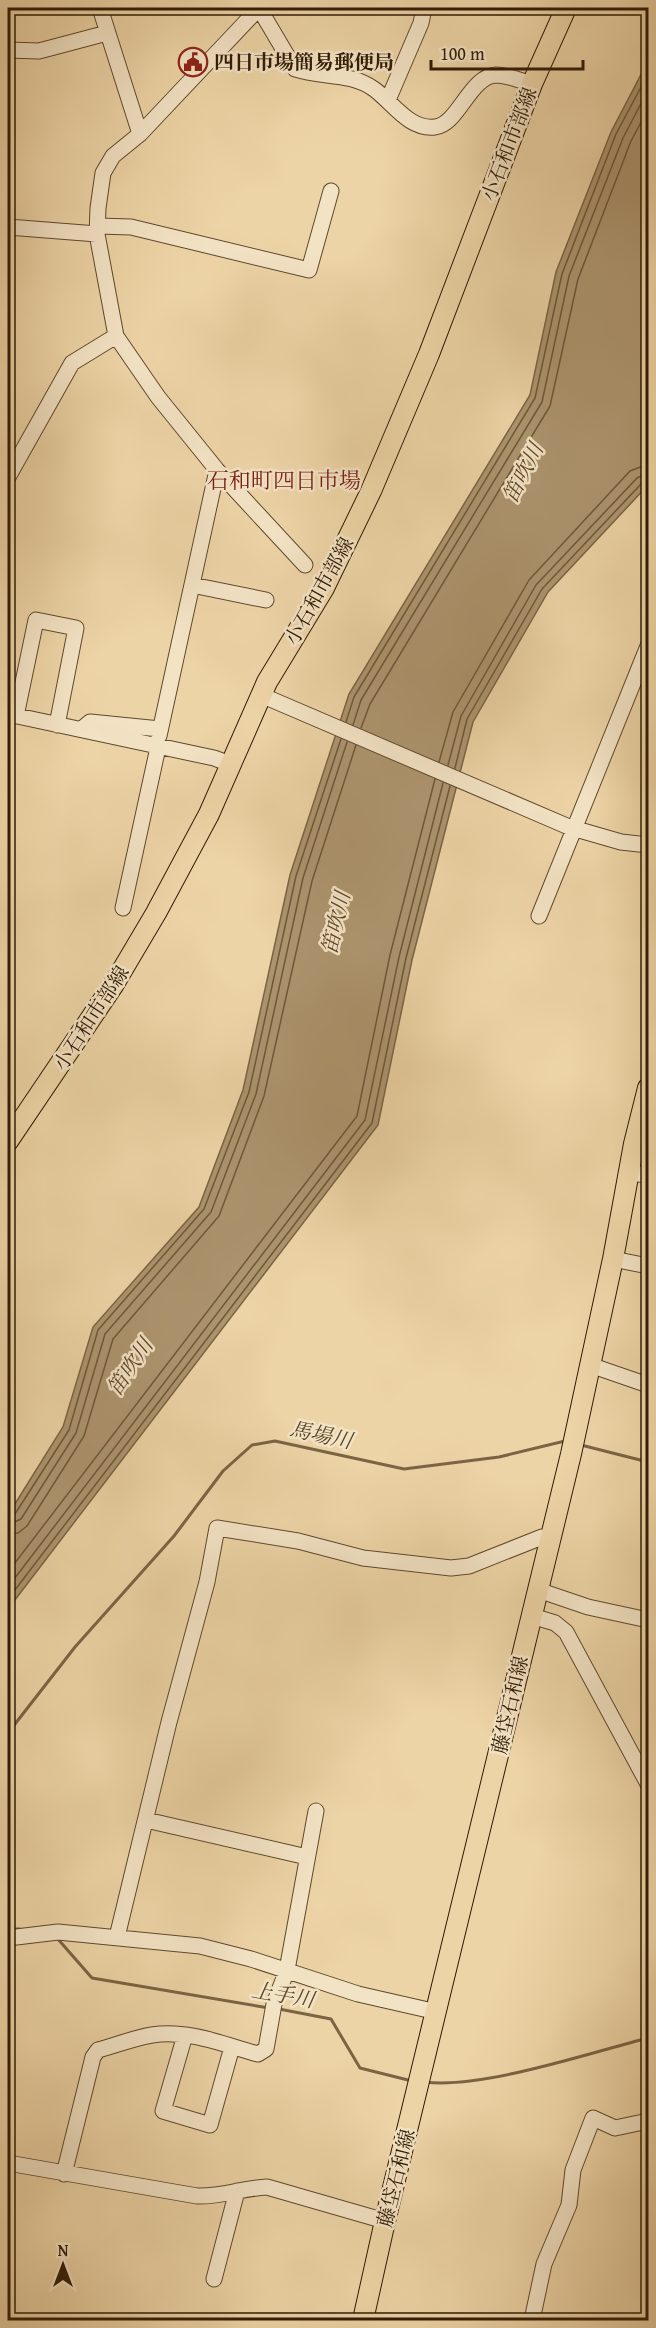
<svg xmlns="http://www.w3.org/2000/svg" width="656" height="2328" font-family="'Gentium Book Plus','Noto Serif JP',serif">
  <rect width="100%" height="100%" fill="#edd4a6"/>
  <filter id="stains"><feTurbulence type="fractalNoise" baseFrequency=".00333" numOctaves="4"/><feColorMatrix values="0 0 0 0 .2 0 0 0 0 .09 0 0 0 0 .02 0 0 0 .5 -.17"/></filter>
  <radialGradient id="worn" r=".72"><stop offset=".6" stop-color="#630" stop-opacity="0"/><stop offset="1" stop-color="#630" stop-opacity=".3"/></radialGradient>
  <!-- water -->
  <path fill="#ad956f" stroke="#7b6444" stroke-width="1.5" d="M648,61V485L548,592L473,722L412,960L378,1125L8,1609V1515L63,1427L93,1327L199,1207L243,1090L290,875L349,694L530,395L556,272L611,132Z"/>
  <g fill="none" stroke-linecap="round" stroke-linejoin="round">
    <!-- shore -->
    <path stroke="#6e583a" stroke-width="1.5" d="M346,722L354,697L535,398L562,274L616,134L648,74
      M353,725L361,700L542,402L569,276L623,138L648,90
      M361,728L370,704L550,406L578,279L631,141L648,109
      M439,762L453,712L529,580L630,471L648,464
      M448,765L461,716L536,585L637,478L648,473
      M455,768L467,719L542,589L642,483L648,481
      M8,1518L15,1514L69,1430L98,1330L204,1209L249,1092L296,876L341,739
      M8,1525L21,1519L76,1433L105,1334L211,1212L256,1094L303,878L347,742
      M8,1534L18,1533L27,1526L84,1436L113,1339L219,1216L264,1096L312,881L356,745
      M8,1572L357,1116L390,955L435,779
      M8,1587L365,1120L399,957L443,783
      M8,1599L372,1123L406,958L450,786"/>
    <!-- stream -->
    <path stroke="#7b6444" stroke-width="3" d="M581,1445L648,1462
      M8,1733L75,1647L174,1536L223,1471L252,1445L275,1441L404,1469L499,1457L565,1441
      M8,1929H20
      M57,1938L92,1978L269,2008
      M279,2009L331,2019L360,2068L412,2081
      M425,2082C483,2089 589,2053 648,2038"/>
    <!-- minor casing -->
    <g stroke="#5f492c" stroke-width="17">
      <path id="minor" d="M100,8L140,134
        M259,8L140,134L113,156L103,173L98,208L97,234L116,336L158,397L217,470L305,565
        M259,8L295,69C322,78 350,72 374,89C393,103 409,130 435,127C458,125 470,76 496,75C508,75 521,81 532,84
        M8,50L39,51L107,33
        M388,100L421,23L424,8
        M98,226L131,227L309,270L331,191
        M8,227L97,234
        M8,477L72,363L116,336
        M192,585L266,600
        M261,695L569,827L621,842L648,845
        M8,714L214,758L230,764
        M16,716L36,620L76,628L57,725
        M83,728L90,722L160,729
        M159,736L217,470
        M123,908L157,752
        M539,916L648,646
        M629,1173L648,1175
        M613,1259L648,1266
        M590,1365L648,1385
        M538,1590L588,1607L648,1620
        M532,1616L555,1623L566,1632L648,1784
        M146,1820L307,1857
        M117,1937L169,1722L207,1582L217,1528L298,1541L363,1558L451,1568L469,1566L542,1537L550,1539
        M8,1938L58,1932L200,1946L251,1959L358,1994L437,2012
        M185,2035L163,2111L210,2125L232,2047
        M8,2163L197,2196C221,2197 243,2188 267,2187L385,2221
        M64,2174L93,2057L98,2050C116,2045 134,2038 152,2035C187,2029 225,2045 258,2054L266,2049L274,2004L287,1970L316,1811
        M214,2279L237,2191
        M532,2320L544,2264L569,2205L573,2170L593,2118L615,2128L648,2121"/>
    </g>
    <!-- major casing -->
    <g stroke="#301b04" stroke-width="22">
      <path id="major" d="M8,1141L114,984L156,913L209,814L267,682L324,588L371,491L429,354L532,84L566,8
        M363,2320L385,2221L571,1454L613,1259L634,1144L648,1088"/>
    </g>
    <!-- minor -->
    <use href="#minor" stroke="#f3e3c5" stroke-width="15"/>
    <!-- major -->
    <use href="#major" stroke="#edd4a6" stroke-width="20"/>
  </g>
  <!-- icons -->
  <defs>
    <g id="civic-ring" transform="scale(1.5)"><circle r="9.5" fill="#f3e3c5" stroke="#8f2418" stroke-width="1.5"/><path d="M-.6-6.5H3V-4.5H.6V-3L4-1V1h2V6H-6V1h2V-1L-.6-3ZM-1.2 2.5V6h2.4V2.5Z" fill="#8f2418"/></g>
  </defs>
  <g fill-rule="evenodd">
    <use href="#civic-ring" x="193" y="62"/>
  </g>
  <g text-anchor="middle" stroke-width="5" stroke-linejoin="round" paint-order="stroke">
    <!-- poi labels -->
    <g font-size="20" font-weight="bold" fill="#301b04" stroke="#f3e3c5" text-anchor="start">
      <text x="214" y="69">四日市場簡易郵便局</text>
    </g>
    <!-- street labels -->
    <g font-size="20" fill="#301b04" stroke="#f3e3c5">
      <text transform="translate(509 144) rotate(-69)" y="7">小石和市部線</text>
      <text transform="translate(319 591) rotate(-61)" y="7">小石和市部線</text>
      <text transform="translate(91 1018) rotate(-57)" y="7">小石和市部線</text>
      <text transform="translate(510 1705) rotate(-77)" y="7">藤垈石和線</text>
      <text transform="translate(396 2178) rotate(-76)" y="7">藤垈石和線</text>
    </g>
    <!-- water labels -->
    <g font-size="21" font-style="italic" fill="#5c4629" stroke="#f3e3c5">
      <text transform="translate(523 473) rotate(-63)" y="7">笛吹川</text>
      <text transform="translate(336 923) rotate(-77)" y="7">笛吹川</text>
      <text transform="translate(130 1367) rotate(-56)" y="7">笛吹川</text>
      <text transform="translate(321 1435) rotate(12)" y="7">馬場川</text>
      <text transform="translate(283 1995) rotate(10)" y="7">上手川</text>
    </g>
    <!-- quarter labels -->
    <g font-size="22" fill="#7a1f14" stroke="#f3e3c5">
      <text x="284" y="488">石和町四日市場</text>
    </g>
  </g>
  <!-- margin -->
  <rect width="656" height="2328" fill="none" stroke="#edd4a6" stroke-width="30"/>
  <rect x="9" y="9" width="638" height="2310" fill="none" stroke="#301b04" stroke-width="3"/>
  <rect x="15" y="15" width="626" height="2298" fill="none" stroke="#301b04" stroke-width="1.5"/>
  <!-- north arrow -->
  <g transform="translate(63 2265)" stroke="#f3e3c5" stroke-width="4.5" paint-order="stroke">
  <path d="M0-4.5L10 22L0 15L-10 22Z" fill="#301b04"/>
  <text y="-9" font-size="16" font-weight="bold" text-anchor="middle" fill="#301b04">N</text>
  </g>
  <!-- scale -->
  <path d="M431 60v9h152v-9" fill="none" stroke="#301b04" stroke-width="3"/>
  <text x="440" y="60" font-size="18" fill="#301b04" stroke="#f3e3c5" stroke-width="4.5" paint-order="stroke">100 m</text>
  <rect width="100%" height="100%" filter="url(#stains)"/>
  <rect width="100%" height="100%" fill="url(#worn)"/>
</svg>
